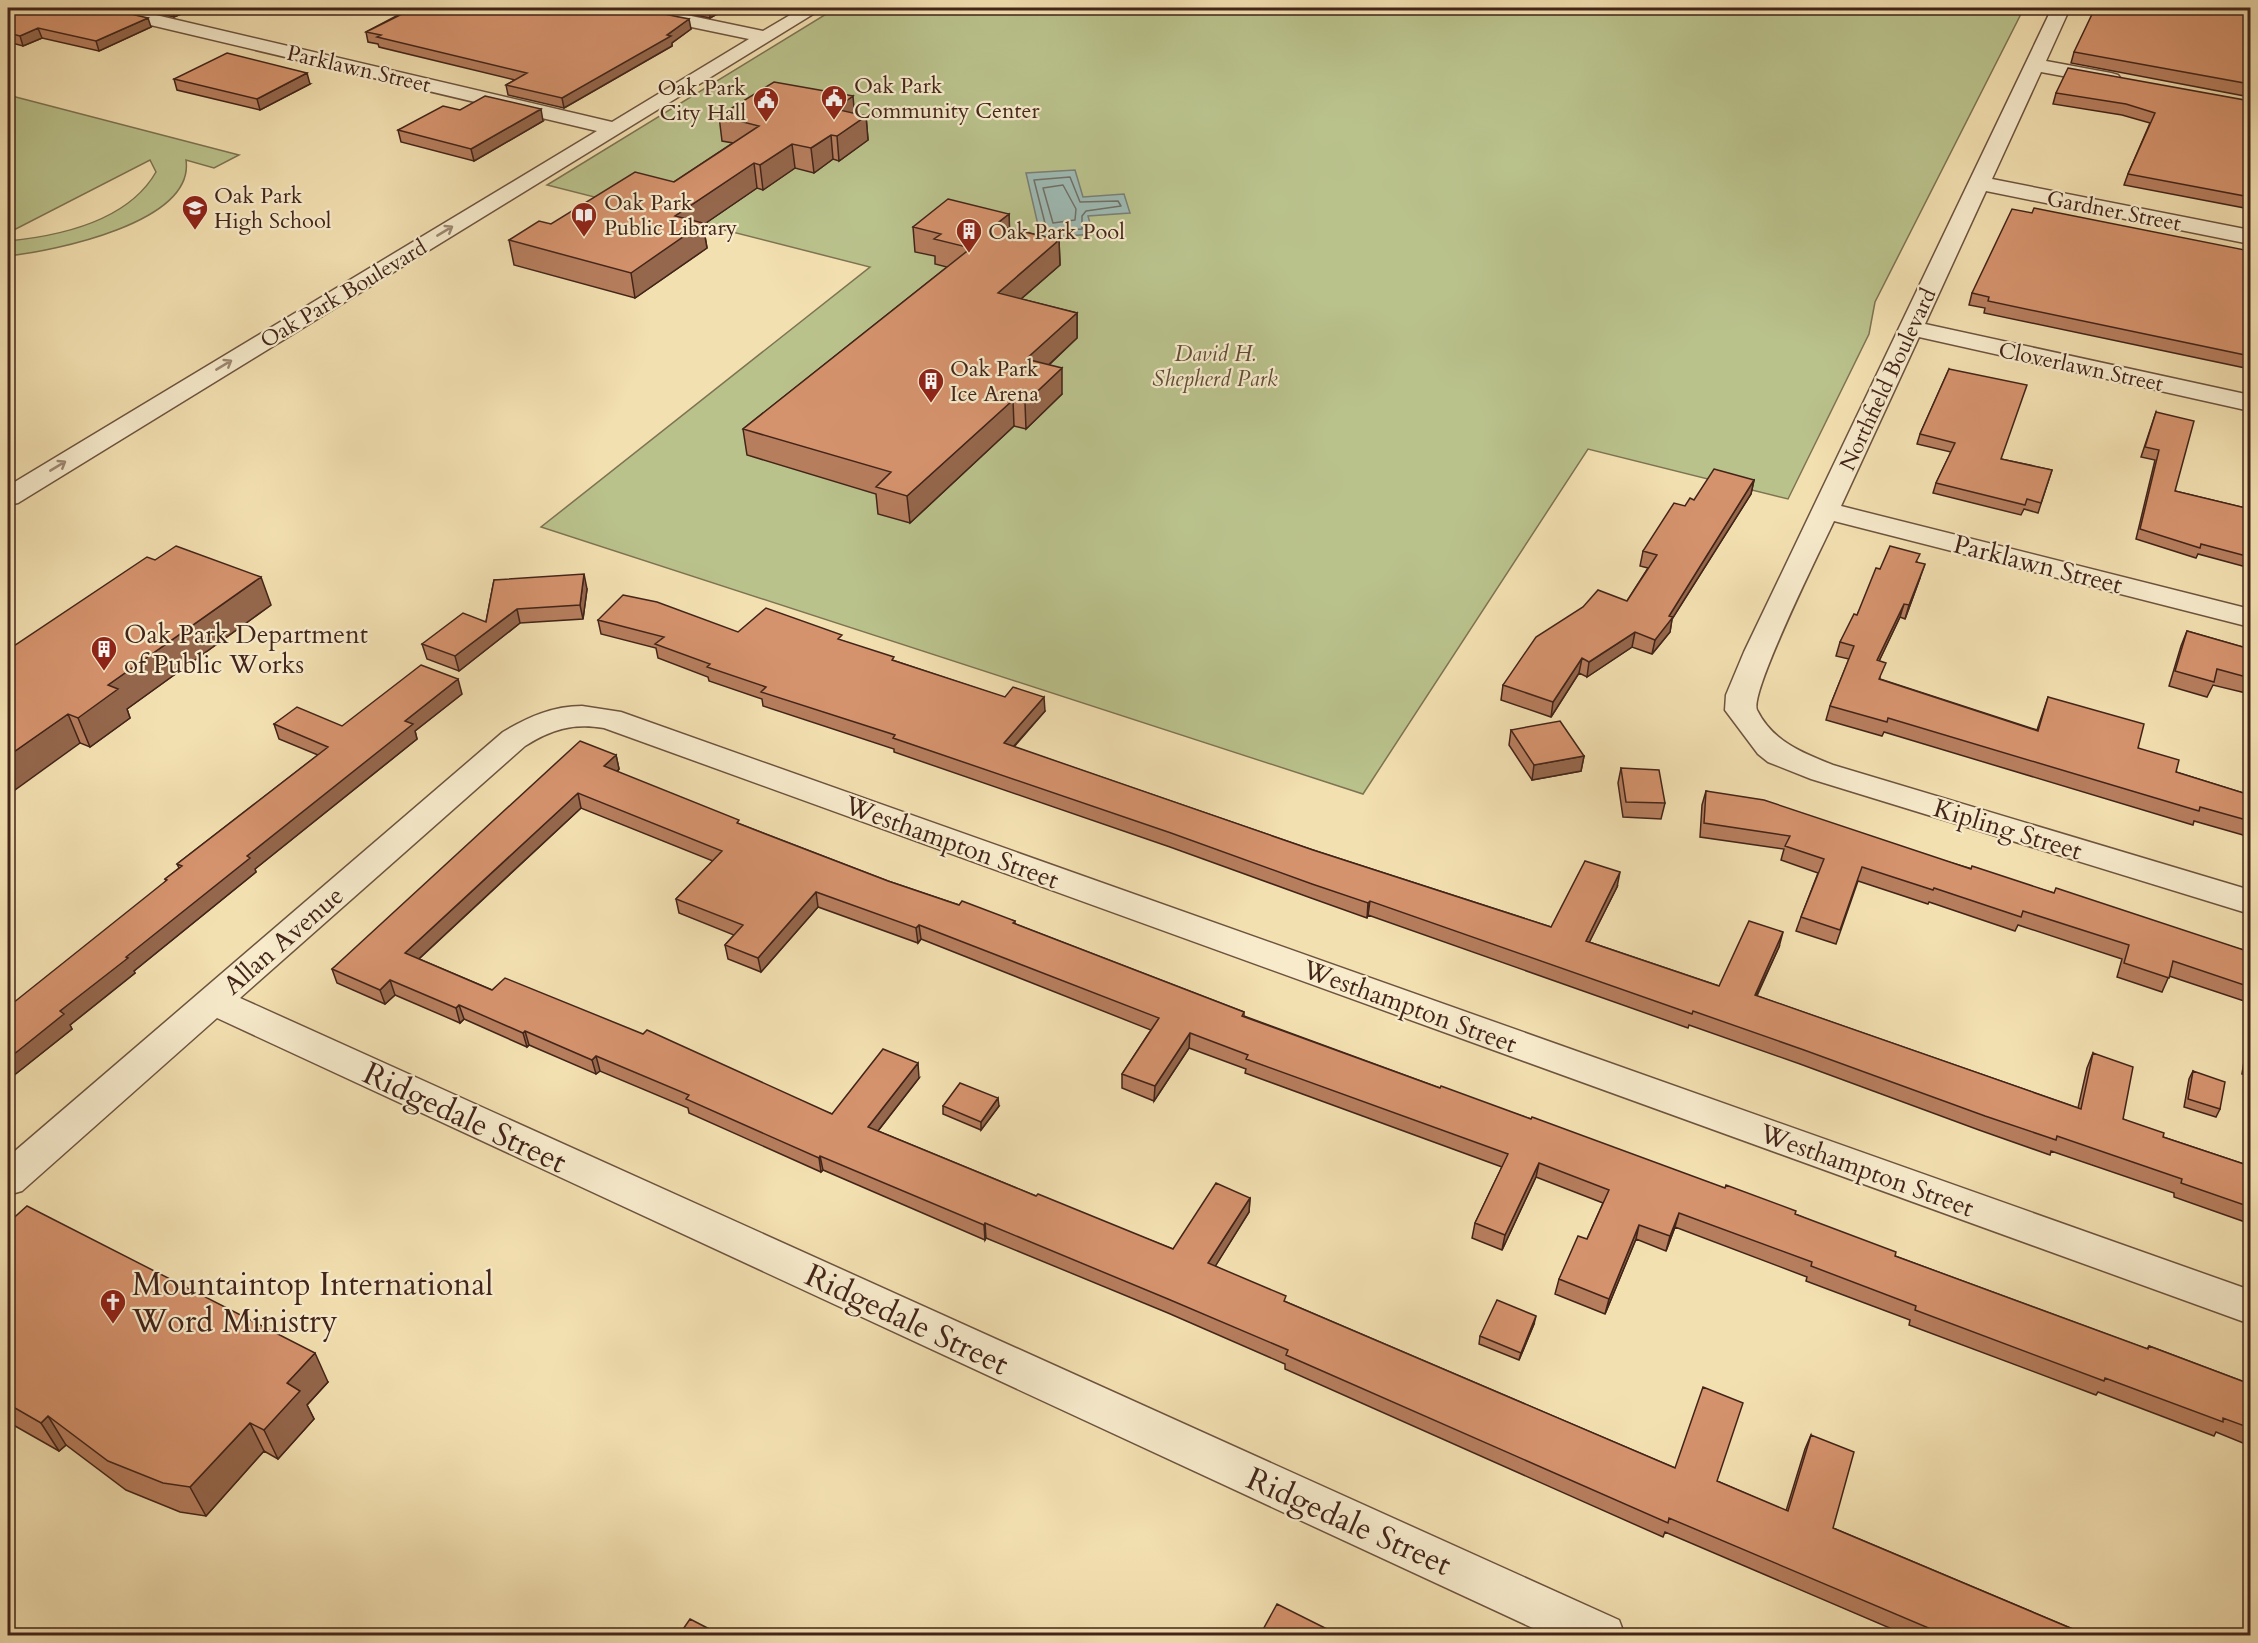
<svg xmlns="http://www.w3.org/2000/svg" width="2258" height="1643" font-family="Cardo,serif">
  <rect width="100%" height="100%" fill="#f3e0b1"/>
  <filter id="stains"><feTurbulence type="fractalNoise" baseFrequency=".00333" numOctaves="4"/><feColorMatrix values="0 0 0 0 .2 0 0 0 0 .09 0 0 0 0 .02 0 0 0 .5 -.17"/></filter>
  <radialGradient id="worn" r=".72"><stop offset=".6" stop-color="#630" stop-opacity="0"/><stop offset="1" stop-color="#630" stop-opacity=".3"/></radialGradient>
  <!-- green -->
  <path fill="#bac28c" stroke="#7e7352" stroke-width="1.5" d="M836,8H2024L1875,302L1869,334L1788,499L1588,449L1363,794L541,527L870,267L547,185Z
    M8,95L239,155L214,168L186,160C195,223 53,251 8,256V241C59,236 128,221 156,172L150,160L8,233Z"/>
  <!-- water -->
  <path fill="#9ebbb5" stroke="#797f77" stroke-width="1.5" d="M1075,170L1083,197L1124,194L1130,213L1088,216L1093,234L1041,238L1026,173Z"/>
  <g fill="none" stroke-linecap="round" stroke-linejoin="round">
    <!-- shore -->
    <path stroke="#707067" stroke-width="1.5" d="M1070,177L1080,202L1118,201L1121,206L1086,211L1082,216V229L1047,231L1034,180Z
      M1063,185L1076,209L1075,220L1053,223L1043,188Z"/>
    <!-- minor casing -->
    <g stroke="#6e533f" stroke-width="3">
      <path id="minor" d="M95,8H126L612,122L749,39L629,14L622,12L620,8H653L763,31L802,8H823L18,503L8,505V486L597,131L104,14Z
        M2052,8H2070L2046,61L2111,73L2118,75L2121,79L2118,83L2111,85L2041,72L1992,179L2250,230V244L1986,191L1925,324L2250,395V411L1919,337L1841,506L2250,609V627L1834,521C1822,547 1749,693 1757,710C1773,742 1803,753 1833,765L2250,890V914L1811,779L1768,762L1758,754L1725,710L1726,695L1744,652Z
        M582,706L621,712L2250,1290V1324L604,728C573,723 552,729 525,746L240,998L1619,1620L1625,1636H1550L217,1018L22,1191L8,1195V1157L503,732C528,717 553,706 582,706Z"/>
    </g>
    <!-- minor -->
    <use href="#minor" fill="#f7ebcc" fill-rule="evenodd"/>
  </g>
  <!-- wall -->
  <path fill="#b77e5e" stroke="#422419" stroke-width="1.5" d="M8,8L151,27L99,51L42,38L23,46L8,42Z
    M134,8H196L174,17Z
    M376,8H634L691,29L672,43V46L564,108L508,95L506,85L515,80L379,47L378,44L368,42L366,32L402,13Z
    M661,8H728L710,18Z
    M2250,8V97L2071,63L2074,52Z
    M174,79L310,84L260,110L177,90Z
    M2056,93L2250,101V209L2124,185L2128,174L2150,123L2122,115L2053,104Z
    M460,110L543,121L474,161L401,142L398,130Z
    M854,114L866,116L868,140L839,161L833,159L814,173L795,168L763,190L757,188L703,225L707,248L635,298L514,265L509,240L674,182L733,143L722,141L719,116Z
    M1009,214V228L1059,240L1060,265L1021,299L1077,313V338L1049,365L1062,394L1026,429L1014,426L910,523L878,514L876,494L747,455L743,429L947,267L935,264V256L915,252L913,227Z
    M2250,251V369L1984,313L1985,308L1969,305L1972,293Z
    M1949,369L2001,459L2052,470L2038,513L2024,509L2021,515L1933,493L1936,483L1951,452L1917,444L1920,434Z
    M2156,412L2175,491L2250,509V568L2198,554L2196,558L2136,539L2155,460L2141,457Z
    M1754,480L1751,494L1672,619L1670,632L1652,654L1632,647L1587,677L1579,673L1551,717L1501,700L1503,685L1627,601L1648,568L1640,566L1643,551L1685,506L1694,500Z
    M1917,562L1920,578L1905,619L1900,617L1879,661L1880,679L2037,730L2048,697L2138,748L2176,772L2250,795V837L2194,821L2193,825L1884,732L1882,736L1826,720L1830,706L1849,659L1836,656L1840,642L1857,615L1880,569Z
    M494,580L587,589L583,619L520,623L459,671L427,659L422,644L486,622Z
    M271,605L127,709L130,718L90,747L80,743L8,650Z
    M598,620L843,641L895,661L1045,711L1014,747L1313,850L1551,927L1617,887L1589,942L1719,986L1779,947L1757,996L2078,1108L2087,1068L2093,1053L2123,1119L2163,1137L2250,1166V1219L2248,1223L2174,1197V1193L2051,1151L2050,1155L1979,1130L1800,1064L1689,1025L1688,1028L1368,915L1367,918L1311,898L1170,847L894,752V749L763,706L762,699L709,681L708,677L658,658L656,648L601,634Z
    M2187,631L2250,649V694L2213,685L2207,697L2169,686L2181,646Z
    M462,694L415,731L417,739L255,869L256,872L134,971L135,973L70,1025L72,1029L8,1080L166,881L165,879L179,868L177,864L318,755L279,739L274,724L342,726Z
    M1511,730L1584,756L1581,771L1532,780L1509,745Z
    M616,755L619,769L617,772L740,824L888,881L959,905L1015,921V924L1244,1012V1016L1440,1088L1531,1119L1795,1214L1895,1256L2147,1349L2149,1346L2250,1384V1446L2216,1432L2214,1436L2098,1392L2096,1395L1909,1325L1910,1320L1806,1281L1807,1277L1675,1227L1666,1251L1636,1239L1605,1314L1555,1294L1559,1279L1587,1239L1603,1203L1536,1177L1502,1250L1472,1238L1475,1223L1502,1167L1245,1073L1246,1069L1189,1048L1154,1101L1122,1088V1074L1151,1030L921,939L918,943L818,907L761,972L728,959L725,945L734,935L679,913L676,899L713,861L581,808L419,959L492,990L832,1114L919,1078L878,1131L1036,1196L1173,1249L1250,1198L1249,1212L1215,1266L1286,1302L1675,1468L1717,1481L1786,1511L1805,1449L1811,1435L1833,1528L2087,1635H1906L1665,1532L1663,1537L1285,1369V1364L1168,1313L986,1238L985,1240L823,1170L821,1172L689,1113L688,1108L600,1071L596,1074L529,1045L527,1047L464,1019L460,1023L395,995L385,1004L337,983L332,969Z
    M1621,768L1665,803L1661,819L1623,817L1618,783Z
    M1706,791L2054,893L2250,952V1003L2169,976L2162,992L2117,977L2122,959L2018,925L2015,931L1929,902L1928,904L1858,881L1836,944L1796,931L1801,917L1818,873L1781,860L1784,849L1700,837L1702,805Z
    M2250,1024V1076L2242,1074Z
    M2193,1071L2220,1109L2216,1117L2184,1107L2189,1079Z
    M943,1106H999L981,1130L943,1114Z
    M8,1223L328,1382L307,1405L314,1419L278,1459L264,1451L206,1516L180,1512L126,1490L66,1445L59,1451L8,1422Z
    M1534,1324L1519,1360L1479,1344L1480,1336Z"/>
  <!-- shaded-wall -->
  <path fill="#95674c" stroke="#422419" stroke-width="1.5" d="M171,8H196L174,17Z
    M709,8H728L710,18Z
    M148,18L151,27L99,51L96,41Z
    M689,19L691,29L672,43V46L564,108L562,98L667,35Z
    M38,28L42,38L23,46L20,36Z
    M307,73L310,84L260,110L257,99Z
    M853,96L855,120L835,109Z
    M541,109L543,121L474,161L471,149Z
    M866,116L868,140L839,161L837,136Z
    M831,135L833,159L814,173L811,148Z
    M792,144L795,168L763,190L760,165Z
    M754,163L757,188L703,225L707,248L635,298L631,273L675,216Z
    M1009,214L1010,239L995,225Z
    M1059,240L1060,265L999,318L998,293Z
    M1077,313V338L1027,385L1026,359Z
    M1062,368V394L1026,429L1025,403Z
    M1013,400L1014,426L910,523L907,496Z
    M1754,480L1751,494L1672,619L1670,632L1652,654L1655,640L1669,616Z
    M1925,564L1920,578L1905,619L1909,605Z
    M584,574L587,589L583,619L580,605Z
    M261,577L271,605L127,709L130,718L90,747L78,718L108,685Z
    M1904,604L1900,617L1873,674L1877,660Z
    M517,609L520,623L459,671L455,656Z
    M1635,632L1632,647L1587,677L1589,662Z
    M1582,658L1579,673L1551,717L1553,702Z
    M458,679L462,694L415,731L417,739L255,869L256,872L134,971L135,973L70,1025L72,1029L8,1080V1059L60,1011L247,856L405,721Z
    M1044,697L1045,711L1004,757V743Z
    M68,714L80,743L8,795V756Z
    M616,755L619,769L607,781L604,766Z
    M1584,756L1581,771L1532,780L1534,765Z
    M578,793L581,808L410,967L405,953Z
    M1620,872L1617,887L1583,955L1586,941Z
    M816,892L818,907L761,972L758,958Z
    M1370,901L1368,915L1367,918L1368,903Z
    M919,925L921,939L918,943L916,928Z
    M1783,932L1779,947L1750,1009L1755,995Z
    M390,980L395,995L385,1004L380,990Z
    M459,1005L464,1019L460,1023L456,1008Z
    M525,1031L529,1045L527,1047L523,1033Z
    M1190,1033L1189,1048L1154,1101L1155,1086Z
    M596,1056L600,1071L596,1074L592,1060Z
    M918,1063L919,1078L870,1141L868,1127Z
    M998,1098L999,1106L981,1130V1122Z
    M820,1156L823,1170L821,1172L819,1158Z
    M1539,1163L1536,1177L1502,1250L1505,1235Z
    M1250,1198L1249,1212L1208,1278V1263Z
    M1679,1213L1675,1227L1666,1251L1670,1236Z
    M985,1223L986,1238L985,1240L984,1225Z
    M1639,1225L1636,1239L1605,1314L1609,1299Z
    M1536,1316L1534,1324L1519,1360L1521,1353Z
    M315,1353L328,1382L307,1405L314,1419L278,1459L264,1430L287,1383Z
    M48,1416L66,1445L59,1451L41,1423Z
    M250,1423L264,1451L206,1516L190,1487Z"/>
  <!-- building -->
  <path fill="#d5936d" stroke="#422419" stroke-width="1.5" d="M8,8H105L148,18L96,41L38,28L20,36L8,33Z
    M414,8H634L689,19L667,35L671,36L562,98L506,85L527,73L377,37L381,35L366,32Z
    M2095,8H2250V84L2074,52Z
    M227,53L307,73L257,99L174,79Z
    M2068,68L2250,101V197L2128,174L2155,113L2126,104L2056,93Z
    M774,82L853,96L835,109L866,116L837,136L831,135L811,148L792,144L760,165L754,163L675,216L703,223L631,273L509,240L539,221L551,224L635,172L674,182L759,126L719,116Z
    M485,96L541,109L471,149L398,130L443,106L460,110Z
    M948,199L1009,214L995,225L1059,240L998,293L1077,313L1026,359L1062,368L1025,403L1013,400L907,496L876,487L891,472L743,429L971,248L934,239L941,234L913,227Z
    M2034,208L2250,251V356L1988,301L1989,297L1972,293L2012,209L2032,213Z
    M1949,369L2027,385L2001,459L2052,470L2041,503L2027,499L2025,505L1936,483L1955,443L1920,434Z
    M2156,412L2194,421L2175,491L2250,509V557L2201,544L2200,548L2140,529L2159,450L2145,447Z
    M1714,469L1754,480L1669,616L1673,617L1655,640L1635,632L1589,662L1582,658L1553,702L1503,685L1536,637L1583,607L1598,590L1627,601L1657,555L1643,551L1674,503L1685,506L1690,498L1694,500Z
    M176,546L261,577L108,685L118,689L78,718L68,714L8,756V650L147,557L155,560Z
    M1890,546L1920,554L1916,562L1925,564L1909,605L1904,604L1877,660L1886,663L1879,679L2038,731L2048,697L2144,724L2138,748L2179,760L2176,772L2250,795V821L2200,807L2199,811L1888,718L1887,722L1830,706L1854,646L1840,642L1854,614L1857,615L1876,568L1880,569Z
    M584,574L580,605L517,609L455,656L422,644L463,613L486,622L494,580Z
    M623,595L657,602L738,632L766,608L842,635L838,639L894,657L892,660L1005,697L1013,687L1044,697L1004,743L1313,850L1551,927L1585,861L1620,872L1586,941L1719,986L1749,921L1783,932L1755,995L2081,1109L2093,1053L2133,1067L2123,1119L2164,1133L2163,1137L2250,1166V1207L2181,1183L2182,1179L2057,1136L2056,1140L1985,1116L1804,1050L1693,1011L1692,1014L1370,901L1368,903L1312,884L1171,833L893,738L895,735L761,692L766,687L707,667L710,664L655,644L664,637L598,620Z
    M2187,631L2250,649V678L2217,669L2214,682L2175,671Z
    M421,665L458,679L405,721L413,724L247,856L250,858L126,957L128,958L60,1011L64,1014L8,1059V1007L167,880L165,879L182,866L177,864L328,747L274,724L297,707L342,726Z
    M1560,721L1584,756L1534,765L1511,730Z
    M580,741L616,755L604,766L739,820L737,823L888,881L959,905L962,901L1015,921L1013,923L1244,1012L1242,1016L1440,1088L1441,1086L1531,1119L1532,1117L1725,1188L1726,1185L1796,1211L1795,1214L1896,1252L1895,1256L2148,1349L2149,1346L2250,1384V1428L2223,1418V1422L2105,1378L2104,1381L1915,1310L1916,1306L1811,1266L1812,1262L1679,1213L1670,1236L1639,1225L1609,1299L1559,1279L1578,1236L1587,1239L1609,1190L1539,1163L1505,1235L1475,1223L1508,1154L1246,1059L1248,1055L1190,1033L1155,1086L1122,1074L1159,1018L919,925L916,928L816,892L758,958L725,945L743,925L676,899L722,851L578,793L405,953L492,990L505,978L643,1034L647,1030L832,1114L883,1049L918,1063L868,1127L1036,1196L1038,1194L1173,1249L1216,1183L1250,1198L1208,1263L1286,1296L1284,1301L1675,1468L1703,1387L1743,1403L1717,1481L1788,1511L1811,1435L1854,1452L1833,1528L2087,1635H1945L1669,1518L1668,1523L1286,1355L1288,1350L1168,1299L985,1223L984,1225L820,1156L819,1158L686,1099L689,1095L596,1056L592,1060L525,1031L523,1033L459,1005L456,1008L390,980L380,990L332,969Z
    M1621,768L1659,770L1665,803L1626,802Z
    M1706,791L1764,800L1971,869L1972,866L2054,893L2056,888L2250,952V987L2173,961L2169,978L2124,963L2129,945L2023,911L2021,917L1934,888L1933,890L1862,867L1840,930L1801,917L1824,859L1785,846L1790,836L1704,823Z
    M2193,1071L2225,1082L2220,1109L2188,1099Z
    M960,1083L998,1098L981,1122L943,1106Z
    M27,1206L315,1353L287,1383L300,1391L264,1430L250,1423L190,1487L163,1483L108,1461L48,1416L41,1423L8,1404V1223Z
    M1497,1300L1536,1316L1521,1353L1480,1336Z
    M1277,1604L1339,1635H1260Z
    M690,1619L721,1635H679Z
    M898,1630L909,1635H894Z"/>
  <!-- one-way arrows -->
  <defs><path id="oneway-shaft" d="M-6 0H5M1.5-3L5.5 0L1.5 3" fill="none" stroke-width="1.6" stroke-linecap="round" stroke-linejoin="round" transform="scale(1.5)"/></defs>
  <g stroke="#9c8872">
    <use href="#oneway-shaft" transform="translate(445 231) rotate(-31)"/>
    <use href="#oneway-shaft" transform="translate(224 365) rotate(-31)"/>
    <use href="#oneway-shaft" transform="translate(58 466) rotate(-31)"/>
  </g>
  <!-- icons -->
  <defs>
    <g id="civic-pin" transform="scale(1.35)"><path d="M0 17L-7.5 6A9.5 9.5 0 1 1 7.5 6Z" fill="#8f2418" stroke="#f7ebcc"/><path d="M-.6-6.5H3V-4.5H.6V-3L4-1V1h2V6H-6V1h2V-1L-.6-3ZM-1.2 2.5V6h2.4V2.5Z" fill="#fff"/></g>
    <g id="school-pin" transform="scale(1.35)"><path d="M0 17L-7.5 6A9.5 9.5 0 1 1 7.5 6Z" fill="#8f2418" stroke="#f7ebcc"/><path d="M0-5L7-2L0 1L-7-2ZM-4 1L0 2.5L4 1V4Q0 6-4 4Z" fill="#fff"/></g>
    <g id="library-pin" transform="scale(1.35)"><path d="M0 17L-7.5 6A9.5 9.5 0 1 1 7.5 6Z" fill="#8f2418" stroke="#f7ebcc"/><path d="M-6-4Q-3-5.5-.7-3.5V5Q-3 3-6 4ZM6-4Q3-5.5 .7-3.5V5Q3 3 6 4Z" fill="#fff"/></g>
    <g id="building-pin" transform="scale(1.35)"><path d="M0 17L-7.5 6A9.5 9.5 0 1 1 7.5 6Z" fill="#8f2418" stroke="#f7ebcc"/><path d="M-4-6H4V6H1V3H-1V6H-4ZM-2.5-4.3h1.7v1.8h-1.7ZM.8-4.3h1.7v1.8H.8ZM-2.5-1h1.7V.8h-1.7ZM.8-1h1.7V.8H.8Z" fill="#fff"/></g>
    <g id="church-pin" transform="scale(1.35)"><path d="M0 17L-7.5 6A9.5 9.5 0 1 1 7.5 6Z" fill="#8f2418" stroke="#f7ebcc"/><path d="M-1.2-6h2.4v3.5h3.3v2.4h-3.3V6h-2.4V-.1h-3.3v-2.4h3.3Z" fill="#fff"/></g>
  </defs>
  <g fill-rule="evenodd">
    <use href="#civic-pin" x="834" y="98"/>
    <use href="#civic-pin" x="766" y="100"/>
    <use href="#school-pin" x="195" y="208"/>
    <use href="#library-pin" x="584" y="215"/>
    <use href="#building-pin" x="969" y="231"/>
    <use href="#building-pin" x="931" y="381"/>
    <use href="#building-pin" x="104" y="649"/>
    <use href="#church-pin" x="113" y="1302"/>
  </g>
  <g text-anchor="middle" stroke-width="4.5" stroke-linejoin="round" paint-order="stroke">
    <!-- far-street labels -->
    <g font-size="22" fill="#422419" stroke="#f7ebcc">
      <text transform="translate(359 68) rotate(13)" y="8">Parklawn Street</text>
      <text transform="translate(2114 210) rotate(11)" y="8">Gardner Street</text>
      <text transform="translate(343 293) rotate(-31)" y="8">Oak Park Boulevard</text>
      <text transform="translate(2081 366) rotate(12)" y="8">Cloverlawn Street</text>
      <text transform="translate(1887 379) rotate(-65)" y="8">Northfield Boulevard</text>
    </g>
    <!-- far-poi labels -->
    <g font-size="22" fill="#422419" stroke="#f7ebcc" text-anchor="start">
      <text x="854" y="93">Oak Park<tspan x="854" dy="25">Community Center</tspan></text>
      <text x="746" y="95" text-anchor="end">Oak Park<tspan x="746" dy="25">City Hall</tspan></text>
      <text x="214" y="203">Oak Park<tspan x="214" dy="25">High School</tspan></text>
      <text x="604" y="210">Oak Park<tspan x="604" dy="25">Public Library</tspan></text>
      <text x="988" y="239">Oak Park Pool</text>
      <text x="950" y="376">Oak Park<tspan x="950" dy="25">Ice Arena</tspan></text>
    </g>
    <!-- far-park labels -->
    <g font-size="22" font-style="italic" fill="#604c36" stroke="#f7ebcc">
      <text x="1215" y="361">David H.<tspan x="1215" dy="25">Shepherd Park</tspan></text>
    </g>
    <!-- street labels -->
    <g font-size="26" fill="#422419" stroke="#f7ebcc">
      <text transform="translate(2038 564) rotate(14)" y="9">Parklawn Street</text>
      <text transform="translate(2008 829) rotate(17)" y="9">Kipling Street</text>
      <text transform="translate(952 842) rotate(20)" y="9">Westhampton Street</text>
      <text transform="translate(283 940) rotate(-41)" y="9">Allan Avenue</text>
      <text transform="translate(1410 1006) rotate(20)" y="9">Westhampton Street</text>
      <text transform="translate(1867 1170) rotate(20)" y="9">Westhampton Street</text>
    </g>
    <!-- poi labels -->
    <g font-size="26" fill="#422419" stroke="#f7ebcc" text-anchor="start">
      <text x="124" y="643">Oak Park Department<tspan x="124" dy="30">of Public Works</tspan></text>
    </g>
    <!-- near-street labels -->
    <g font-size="32" fill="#422419" stroke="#f7ebcc">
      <text transform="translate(465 1117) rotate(25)" y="11">Ridgedale Street</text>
      <text transform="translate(907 1319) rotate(25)" y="11">Ridgedale Street</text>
      <text transform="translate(1349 1521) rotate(24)" y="11">Ridgedale Street</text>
    </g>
    <!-- near-poi labels -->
    <g font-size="32" fill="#422419" stroke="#f7ebcc" text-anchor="start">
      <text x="132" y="1295">Mountaintop International<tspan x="132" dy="37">Word Ministry</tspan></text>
    </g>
  </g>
  <!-- margin -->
  <rect width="2258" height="1643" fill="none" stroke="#f3e0b1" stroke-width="30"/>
  <rect x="9" y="9" width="2240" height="1625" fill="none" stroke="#422419" stroke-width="3"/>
  <rect x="15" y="15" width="2228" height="1613" fill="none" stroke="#422419" stroke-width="1.5"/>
  <rect width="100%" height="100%" filter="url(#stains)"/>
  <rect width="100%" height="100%" fill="url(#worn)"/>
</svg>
